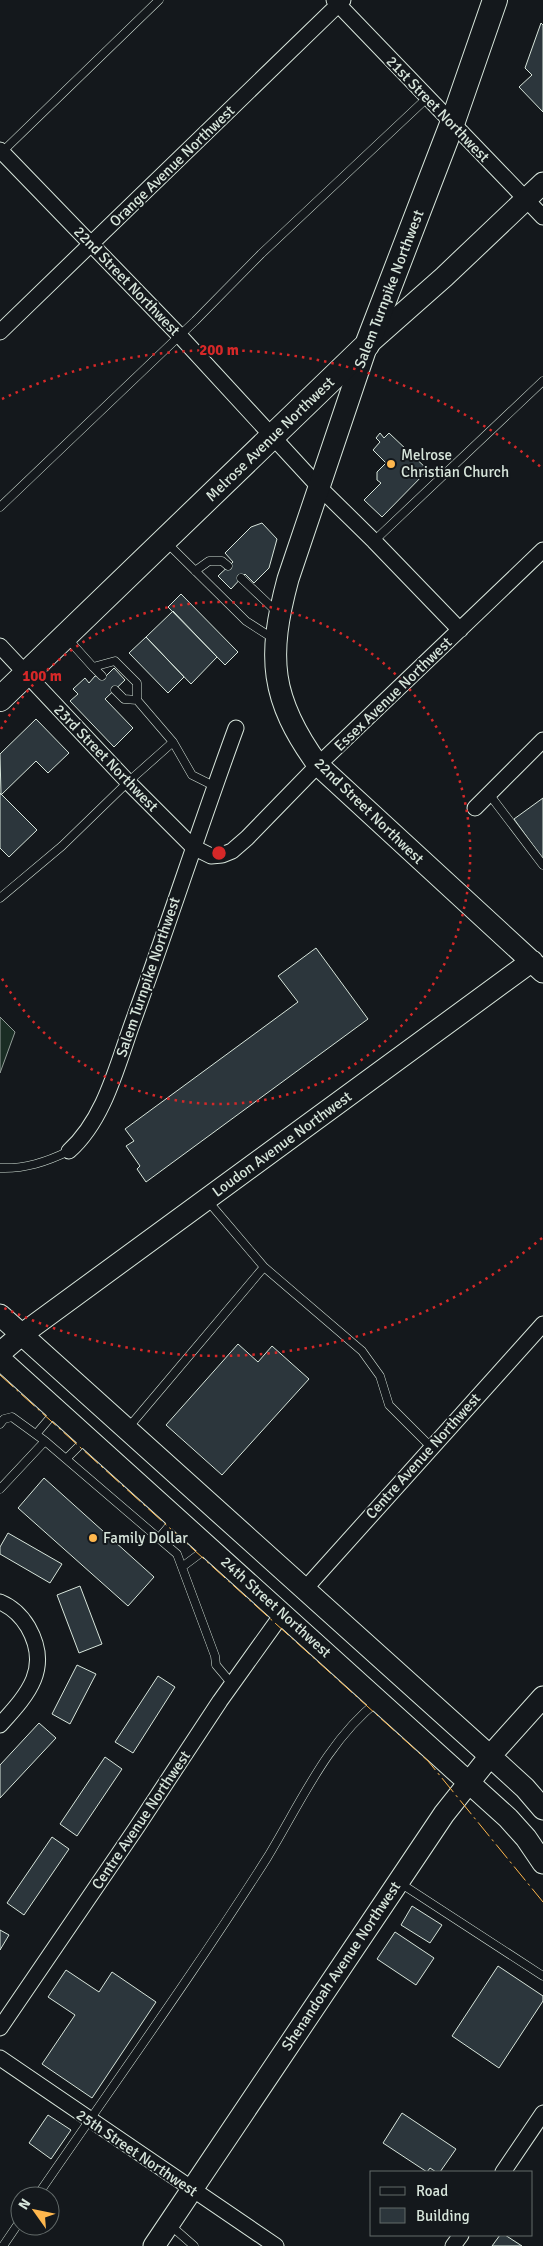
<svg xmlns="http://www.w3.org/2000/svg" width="543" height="2246" font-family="Signika,sans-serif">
  <rect width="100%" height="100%" fill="#14181c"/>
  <!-- green -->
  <path fill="#1a2d24" stroke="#939e99" d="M0,1017L15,1032L0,1073Z"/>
  <!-- building -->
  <path fill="#2c363c" stroke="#d8e6dc" d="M541,23L543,25V112L519,87L532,75L525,68Z
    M380,433L384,438L389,433L428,470L382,517L364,500L381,483L377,480V472L386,463L373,450L380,442L376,438Z
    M262,523L277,539L269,568L254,583L245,574L231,589L218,576L233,562L225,553L251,527Z
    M181,594L238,652L225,665L168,607Z
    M173,611L217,657L191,684L146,637Z
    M146,637L184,677L168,693L129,653Z
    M114,668L125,680L105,699L133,728L114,747L70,701L78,694L73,689L85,678L89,683L95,676L105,677Z
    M36,719L69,753L48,773L36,761L1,795L0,754Z
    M0,793L37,830L9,857L0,848Z
    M543,798V859L514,819Z
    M316,948L368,1019L146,1182L137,1169L140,1166L126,1146L134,1141L125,1129L298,1002L278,976Z
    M238,1344L258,1362L272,1346L309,1379L222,1475L166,1425Z
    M44,1478L154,1577L128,1606L18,1508Z
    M8,1533L62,1564L50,1583L0,1554V1547Z
    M80,1586L102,1644L79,1653L57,1595Z
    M77,1665L96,1674L70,1724L52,1714Z
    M158,1676L175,1687L133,1753L115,1742Z
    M39,1723L56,1738L0,1798V1765Z
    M105,1757L122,1769L77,1836L60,1824Z
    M52,1837L69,1849L24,1915L7,1903Z
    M412,1906L442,1925L430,1943L401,1925Z
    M0,1930L9,1935L0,1950Z
    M395,1932L434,1958L416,1985L377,1959Z
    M498,1966L543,1996V2001L499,2068L452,2036Z
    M66,1970L99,1992L112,1972L156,2002L92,2098L42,2064L75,2015L48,1997Z
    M402,2113L456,2149L440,2172H436L430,2168L427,2172L383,2143Z
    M48,2115L71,2130L51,2159L29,2143Z
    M500,2235H505L522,2246H492Z"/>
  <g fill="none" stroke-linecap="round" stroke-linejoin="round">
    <!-- lane casing -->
    <g stroke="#d8e6dc" stroke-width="9">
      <path id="lane" d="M1,153L159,0
        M0,507L195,321L261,254L427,98
        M374,541L543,381
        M166,542L246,621L274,639
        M195,571L209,561H222L228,566
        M241,578L278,613
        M67,638L93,667L115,661L137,683V700L173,742L192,775L214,786
        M93,667L102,676
        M115,690L124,699L137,700
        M489,794L543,865
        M0,898L62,846L128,782L173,742
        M0,1168C25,1169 46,1162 69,1151
        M264,1267L362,1351L380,1376L389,1405L431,1447
        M0,1424L4,1419L12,1417L45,1441L0,1489
        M128,1428L264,1267L207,1200
        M37,1433L55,1412
        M45,1441L177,1554L215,1656L216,1665L232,1684
        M66,1459L86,1439
        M159,1538L175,1519
        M182,1567L206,1549
        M400,1883L543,1976
        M37,2196C114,2084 194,1973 267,1858C300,1804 327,1741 378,1701
        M169,2224L194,2246
        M3,2246L20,2221"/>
    </g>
    <!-- street casing -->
    <g stroke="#d8e6dc" stroke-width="17">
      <path id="street" d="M334,0L543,217
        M0,150L180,336L319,487L374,541L460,630
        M0,332L343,0
        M0,646L128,782L193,847L211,856L222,855L232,851L247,838L318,765L543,550
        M475,808L543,740
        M69,1151C106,1118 118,1061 135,1016C170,920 201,823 236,728
        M304,1590L543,1324
        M0,1602C12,1607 22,1617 28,1627C52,1669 27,1695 0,1725
        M0,2028L137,1827L220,1701L283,1613
        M0,2058L276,2246
        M503,2172L543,2113
        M453,2246L461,2235"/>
    </g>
    <!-- secondary casing -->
    <g stroke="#d8e6dc" stroke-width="23">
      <path id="secondary" d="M543,183L444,277L367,345L288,579C267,657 270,699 318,765L543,972
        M0,1315L490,1756L525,1788L543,1809
        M0,1353L21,1335L532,961
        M0,1359L508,1818L526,1838L543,1863
        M154,2246L444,1814L490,1756L543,1697"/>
    </g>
    <!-- primary casing -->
    <g stroke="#d8e6dc" stroke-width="26">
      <path id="primary" d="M0,699L367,345L452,124L495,0"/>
    </g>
    <!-- lane -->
    <use href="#lane" stroke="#14181c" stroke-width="8"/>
    <!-- street -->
    <use href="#street" stroke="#14181c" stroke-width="15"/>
    <!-- secondary -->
    <use href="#secondary" stroke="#14181c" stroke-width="21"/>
    <!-- primary -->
    <use href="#primary" stroke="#14181c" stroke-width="24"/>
    <!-- power -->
    <path stroke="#ffb74d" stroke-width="1" stroke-dasharray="18 4 2.5 4" stroke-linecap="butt" d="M0,1375L428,1761L543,1902"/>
  </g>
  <!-- distance rings -->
  <g fill="none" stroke="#d62828" stroke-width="2.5" stroke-dasharray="2.5 5">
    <path d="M1 729A251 251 0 1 1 1 977"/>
    <path d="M542 1238A503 503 0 0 1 2 1307M2 399A503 503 0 0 1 542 468"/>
  </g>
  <!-- markers -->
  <g fill="#ffb74d" stroke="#14181c" stroke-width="2">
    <circle cx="391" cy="464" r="5"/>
    <circle cx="93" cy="1538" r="5"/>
  </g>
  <g text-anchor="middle" stroke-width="4" stroke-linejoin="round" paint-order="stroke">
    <!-- street labels -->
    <g font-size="15" fill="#d8e6dc" stroke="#14181c">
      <text transform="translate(438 109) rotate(46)" y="5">21st Street Northwest</text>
      <text transform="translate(172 166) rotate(-44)" y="5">Orange Avenue Northwest</text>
      <text transform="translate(127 281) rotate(46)" y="5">22nd Street Northwest</text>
      <text transform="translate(389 289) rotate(-69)" y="5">Salem Turnpike Northwest</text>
      <text transform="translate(270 439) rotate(-44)" y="5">Melrose Avenue Northwest</text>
      <text transform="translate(393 694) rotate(-44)" y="5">Essex Avenue Northwest</text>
      <text transform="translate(106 758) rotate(46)" y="5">23rd Street Northwest</text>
      <text transform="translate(369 811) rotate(44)" y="5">22nd Street Northwest</text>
      <text transform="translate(148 977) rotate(-71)" y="5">Salem Turnpike Northwest</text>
      <text transform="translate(282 1144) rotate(-36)" y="5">Loudon Avenue Northwest</text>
      <text transform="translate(423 1456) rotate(-48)" y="5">Centre Avenue Northwest</text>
      <text transform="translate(276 1607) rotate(42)" y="5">24th Street Northwest</text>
      <text transform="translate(141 1820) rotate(-56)" y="5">Centre Avenue Northwest</text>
      <text transform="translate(341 1966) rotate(-56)" y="5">Shenandoah Avenue Northwest</text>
      <text transform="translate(137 2153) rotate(34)" y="5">25th Street Northwest</text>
    </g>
    <!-- poi labels -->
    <g font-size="15" fill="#d8e6dc" stroke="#14181c" text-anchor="start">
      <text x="401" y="460">Melrose<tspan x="401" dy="17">Christian Church</tspan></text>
      <text x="103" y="1543">Family Dollar</text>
    </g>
  </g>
  <circle cx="219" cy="853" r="8" fill="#d62828" stroke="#14181c" stroke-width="2.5"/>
  <g font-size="15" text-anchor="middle" font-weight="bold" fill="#d62828" stroke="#14181c" stroke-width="4" stroke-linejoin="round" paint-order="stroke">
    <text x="219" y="355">200 m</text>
    <text x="42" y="681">100 m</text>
  </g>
  <!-- legend -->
  <rect x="370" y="2171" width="162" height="65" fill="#14181c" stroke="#626a69"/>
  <rect x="380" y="2187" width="25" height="8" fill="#14181c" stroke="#626a69"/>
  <text x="416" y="2196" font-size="15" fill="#d8e6dc">Road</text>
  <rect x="380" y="2208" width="25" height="15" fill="#2c363c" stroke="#626a69"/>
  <text x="416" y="2221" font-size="15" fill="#d8e6dc">Building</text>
  <!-- north arrow -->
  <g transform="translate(35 2211) rotate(303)"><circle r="24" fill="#14181c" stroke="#626a69"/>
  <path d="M0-4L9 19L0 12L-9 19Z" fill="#ffb74d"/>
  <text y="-8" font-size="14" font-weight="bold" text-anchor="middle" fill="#d8e6dc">N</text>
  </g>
</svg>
